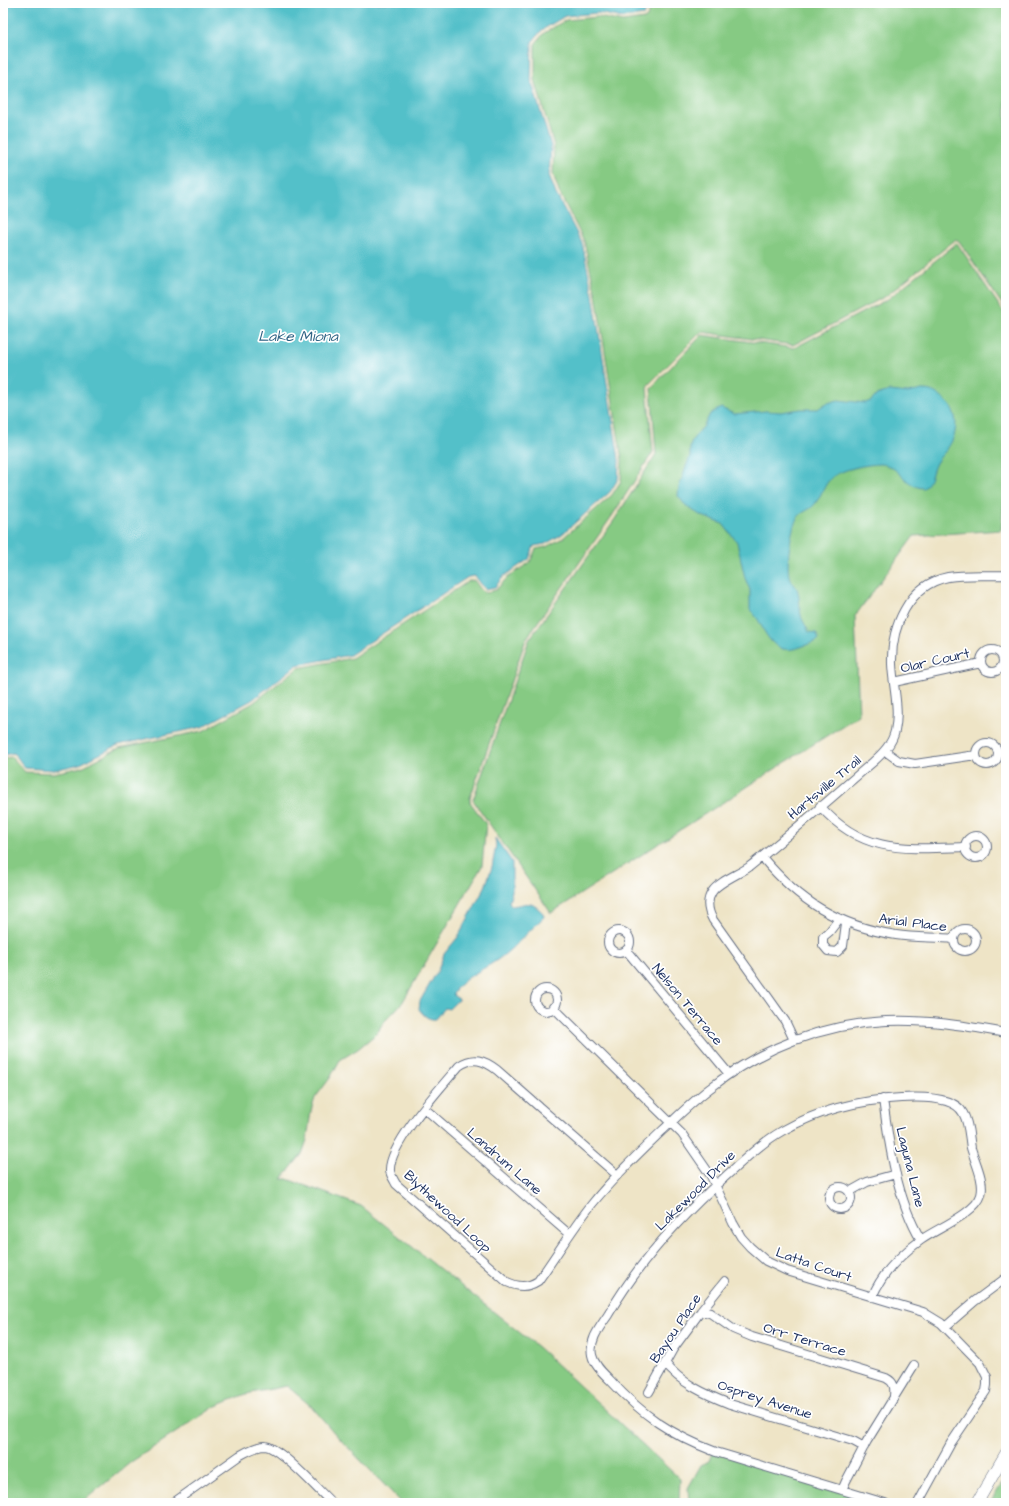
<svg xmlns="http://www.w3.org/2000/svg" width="1009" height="1506" font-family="'Architects Daughter',sans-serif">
  <rect width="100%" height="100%" fill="#fff"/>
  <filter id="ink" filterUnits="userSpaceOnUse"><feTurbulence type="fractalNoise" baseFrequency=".025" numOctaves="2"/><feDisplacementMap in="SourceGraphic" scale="8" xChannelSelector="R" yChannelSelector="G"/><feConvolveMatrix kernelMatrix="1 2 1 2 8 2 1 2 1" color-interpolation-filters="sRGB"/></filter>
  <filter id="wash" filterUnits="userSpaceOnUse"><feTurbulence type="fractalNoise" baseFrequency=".012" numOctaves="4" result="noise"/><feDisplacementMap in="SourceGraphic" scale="16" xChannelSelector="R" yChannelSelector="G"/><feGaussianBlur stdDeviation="0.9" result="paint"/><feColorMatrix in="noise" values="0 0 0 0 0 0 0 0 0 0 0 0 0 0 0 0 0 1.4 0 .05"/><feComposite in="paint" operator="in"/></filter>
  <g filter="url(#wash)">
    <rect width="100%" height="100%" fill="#eee4c6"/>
    <!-- green -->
    <path fill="#86ca83" stroke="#507c70" d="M653,3H1006V310L959,241L955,240L886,296L793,345L702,332L700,333L648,385L647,388L653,452L612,516L526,639L470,798V802L486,824L482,866L402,1003L383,1023L376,1034L358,1049L340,1060L330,1078L315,1098L311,1111L307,1140L302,1154L282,1179H287L361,1206L539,1348L680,1479L679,1503H402L337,1436L312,1407L287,1386L246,1394L216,1406L131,1462L81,1503H3V758L12,757L25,772L54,773L82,767L119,748L203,731L253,703L298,668L352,658L469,581L474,580L482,591L486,593L496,590L506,579L530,562L536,549L546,547L563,538L612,495L621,481L622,460L596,295L584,241L559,192L553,174L554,146L535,80V44L544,33L566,20L598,17L623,22L644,19L647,17Z
      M957,243L1006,316V480L1001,530L914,536L855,616L859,715L551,913L473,800L529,640L615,519L656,454L651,388L702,335L794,348L888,299Z
      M713,1450L889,1503H689L688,1488L701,1465L709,1461Z
      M1006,1477V1503H990Z"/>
    <!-- water -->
    <path fill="#52c0c9" stroke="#367894" d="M3,3H650L644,15L623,18L598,13L565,16L542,30L532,42L531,80L551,146L549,175L556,194L582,243L593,295L619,460L618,479L610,492L561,535L545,544L534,546L529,559L504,576L495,587L485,589L475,576L468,577L350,655L297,665L252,700L202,727L118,745L80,764L54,770L25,768L14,753L3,755Z
      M922,390C934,390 937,394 946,401C959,413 958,433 949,446C946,452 939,457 936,463C931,472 932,481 924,488C906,488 899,465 881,464C868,464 841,469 831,478C824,485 821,496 815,504C811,510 802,511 798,517C791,525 785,569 790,579C793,584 797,586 798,592C800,600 799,611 802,619C804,623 807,628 809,632L816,633L819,639L817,641C792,650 780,658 764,631C760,623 757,616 750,610V590L745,578L737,542L723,524L700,515L686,506L678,496L679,487L690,456V447L693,439L704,426L710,414L721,408L734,414L766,411L781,412L801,409H818L825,404L838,400L865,403L871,401L877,395L889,391L908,393Z
      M495,838L512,862V891L509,902L512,906C528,904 529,899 543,913L544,917C530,930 515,947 500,958C484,970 464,976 453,993L454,996L459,999L449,1009L445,1008L436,1019C428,1020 423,1015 419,1009L420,1001L438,970L444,954L458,937L485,887L492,867L496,845Z"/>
  </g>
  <g filter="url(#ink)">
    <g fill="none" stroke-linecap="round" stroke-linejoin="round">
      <!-- street casing -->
      <g stroke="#656e82" stroke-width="10">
        <path id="street" d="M981 661a11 11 0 1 1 22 0a11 11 0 1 1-22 0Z
          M894,682L981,663
          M976 754a11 11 0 1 1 22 0a11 11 0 1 1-22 0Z
          M885,751L899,761L915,764L976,755
          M820,806C863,855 907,849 966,847
          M965 847a11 11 0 1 1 22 0a11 11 0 1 1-22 0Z
          M762,857C799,901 838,926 896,935C915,938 935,937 954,939
          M839,919L829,932L823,937V945L828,951L837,952L843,946L846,923
          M954 940a11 11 0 1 1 22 0a11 11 0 1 1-22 0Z
          M608 942a11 11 0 1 1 22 0a11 11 0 1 1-22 0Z
          M626,950L729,1074
          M535 1000a11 11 0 1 1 22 0a11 11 0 1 1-22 0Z
          M553,1007L682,1134L711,1176L733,1223L741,1237L750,1247L766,1261L787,1271L923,1312L941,1323L980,1363L987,1377V1385L986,1391L951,1443L918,1503
          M794,1040L785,1021L713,920C708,911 706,901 712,892C718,882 739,874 749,867C792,833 832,797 873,762C883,753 892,744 895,731C900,709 893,686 892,664C891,627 908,585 948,577C967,574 987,576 1006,575
          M883,1099C889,1145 897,1200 921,1240
          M424,1108L569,1234
          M617,1175L497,1070C484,1060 473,1056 459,1066C442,1086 388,1145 390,1171C391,1176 394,1180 396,1184L507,1282C518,1287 527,1288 538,1281C556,1256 572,1229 592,1204C614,1177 638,1154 663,1130C679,1115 695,1099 713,1086C761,1048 824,1024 886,1021C927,1019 966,1026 1006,1033
          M829 1198a11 11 0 1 1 22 0a11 11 0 1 1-22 0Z
          M849,1192L867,1182L896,1174
          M872,1297C882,1274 901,1254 921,1240C936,1229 976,1213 981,1195C985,1181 975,1162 971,1148C969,1136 969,1123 963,1113C954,1096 918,1097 901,1098C859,1100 819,1110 782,1131C761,1143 744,1160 726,1176C681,1216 639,1262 608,1315C600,1327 589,1340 592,1355C594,1365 603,1373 610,1380C642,1415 671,1435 716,1452L885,1503
          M701,1311L710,1313L733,1329L752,1337L886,1378C894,1382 895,1387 894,1396
          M945,1327L975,1301L1006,1278
          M665,1363C680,1383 707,1395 730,1404L853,1441L864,1447
          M649,1392L673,1349L701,1311L725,1281
          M842,1490L846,1481L867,1441L914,1365
          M173,1503L239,1456C246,1452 256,1446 265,1446C280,1447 319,1491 332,1503"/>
      </g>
      <!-- secondary casing -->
      <g stroke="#656e82" stroke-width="12">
        <path id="secondary" d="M977,1503L1006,1453"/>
      </g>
      <!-- street -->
      <use href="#street" stroke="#fff" stroke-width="8"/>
      <!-- secondary -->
      <use href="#secondary" stroke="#fff" stroke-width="11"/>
    </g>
  </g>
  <g text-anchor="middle" stroke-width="3.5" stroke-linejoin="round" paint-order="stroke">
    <!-- street labels -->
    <g font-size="14" fill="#1b2f5e" stroke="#fff">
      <text transform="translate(935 660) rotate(-13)" y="5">Olar Court</text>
      <text transform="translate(824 787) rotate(-40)" y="5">Hartsville Trail</text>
      <text transform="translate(913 922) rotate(7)" y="5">Arial Place</text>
      <text transform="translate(688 1004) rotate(50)" y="5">Nelson Terrace</text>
      <text transform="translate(505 1161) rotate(41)" y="5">Landrum Lane</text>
      <text transform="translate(911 1167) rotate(76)" y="5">Laguna Lane</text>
      <text transform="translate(695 1190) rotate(-45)" y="5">Lakewood Drive</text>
      <text transform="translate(448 1211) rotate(43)" y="5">Blythewood Loop</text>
      <text transform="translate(814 1264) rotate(19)" y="5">Latta Court</text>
      <text transform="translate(675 1328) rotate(-56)" y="5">Bayou Place</text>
      <text transform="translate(805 1339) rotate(17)" y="5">Orr Terrace</text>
      <text transform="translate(765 1399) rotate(18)" y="5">Osprey Avenue</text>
    </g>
    <!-- water labels -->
    <g font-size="15" font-style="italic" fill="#2e6283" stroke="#fff">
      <text x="298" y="341">Lake Miona</text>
    </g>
  </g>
  <!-- margin -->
  <rect width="1009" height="1506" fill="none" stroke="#fff" stroke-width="16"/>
</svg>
